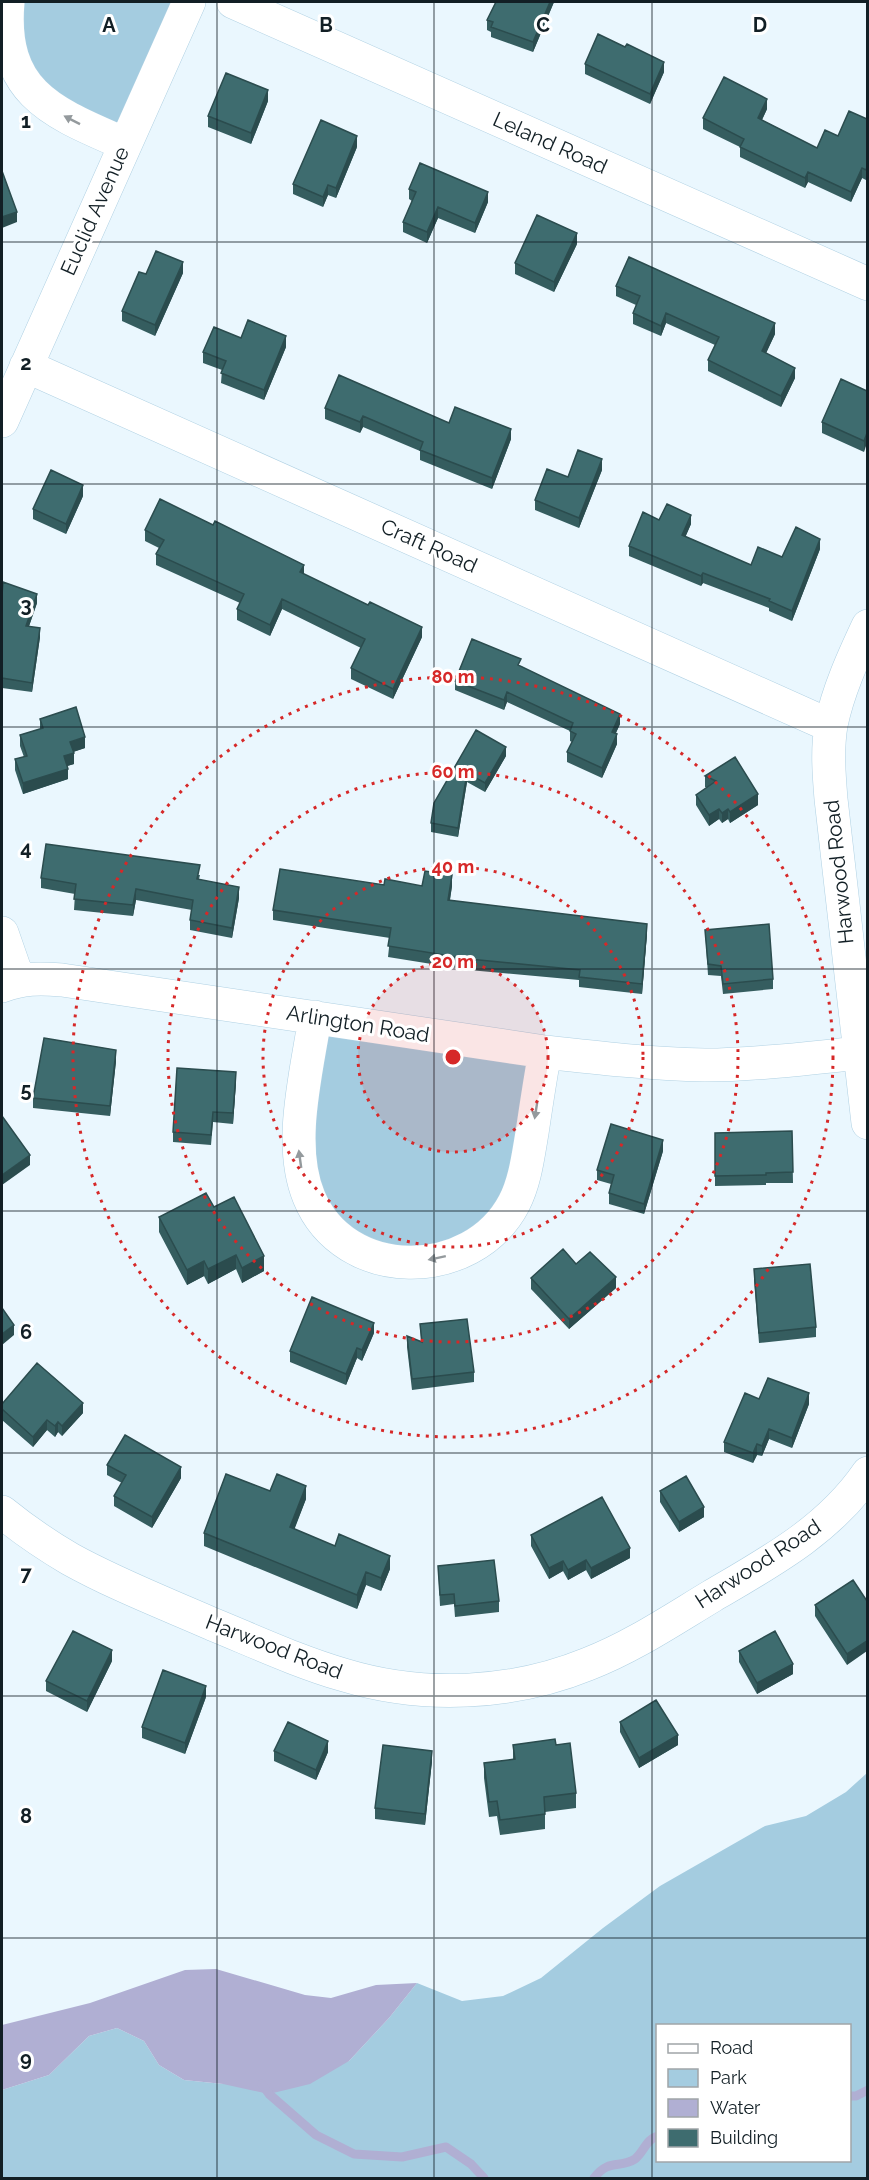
<svg xmlns="http://www.w3.org/2000/svg" width="869" height="2180" font-family="Raleway,sans-serif">
  <rect width="100%" height="100%" fill="#eaf7fe"/>
  <!-- green -->
  <path fill="#a4cce0" fill-rule="evenodd" d="M8,2H189L125,144L48,106Z
    M315,1017L545,1052L503,1222L383,1260L309,1198Z
    M867,1773V2178H2V2090L49,2075L89,2036L117,2028L144,2041L159,2065L184,2080L223,2084L349,2061L389,2018L417,1983L462,2001L503,1996L541,1978L603,1928L660,1886L765,1826L806,1816L846,1792ZM658,2026H850V2160H658Z"/>
  <!-- water -->
  <path fill="#b0afd3" d="M216,1969L305,1995L331,1998L376,1985L417,1983L389,2018L349,2061L310,2084L269,2094L223,2084L184,2080L159,2065L144,2041L117,2028L89,2036L49,2075L2,2090V2025L90,2003L185,1970Z"/>
  <g fill="none" stroke-linecap="round" stroke-linejoin="round">
    <!-- stream -->
    <path stroke="#b0afd3" stroke-width="9" d="M262,2084L269,2094L316,2135L354,2154L402,2157L446,2147L471,2164L484,2178
      M850,2096H856L868,2090
      M594,2178C609,2158 620,2169 635,2159C644,2152 646,2139 658,2136"/>
    <!-- street casing -->
    <g stroke="#b0d1e3" stroke-width="34">
      <path id="street" d="M8,2C0,94 54,113 125,144
        M233,2L868,284
        M26,366L831,726
        M2,421L189,2
        M868,626C853,658 838,691 831,725C827,750 829,775 831,799L868,1123
        M2,933L18,979
        M2,986C22,978 40,978 62,980L545,1052C598,1058 651,1064 705,1065C756,1065 809,1058 860,1053
        M315,1017C307,1072 287,1144 309,1197C344,1283 472,1283 514,1203C525,1182 528,1156 532,1133C536,1106 540,1079 545,1052
        M2,1512C23,1529 46,1545 70,1559C115,1584 164,1603 212,1624C256,1642 299,1662 344,1675C423,1699 512,1695 588,1664C632,1647 672,1620 712,1596C770,1562 829,1530 868,1473"/>
    </g>
    <!-- street -->
    <use href="#street" stroke="#fff" stroke-width="33"/>
  </g>
  <!-- wall -->
  <path fill="#355d5f" d="M493,2H554L533,52L491,37V32L487,30V20L495,3Z
    M585,64L664,72L650,104L585,74Z
    M268,101L251,144L208,127V116Z
    M767,109L762,120L817,148L867,119L866,180L862,178L851,202L808,182L805,188L740,157V147L703,129V118Z
    M357,147L336,198L328,195L323,207L293,194V184Z
    M409,189L488,202L475,233L438,218L427,243L403,232V222L412,201L409,199Z
    M577,244L554,292L515,274V263Z
    M183,273L155,336L122,321V311L146,274Z
    M616,286L775,334L766,353L795,378L781,407L708,371V360L715,345L666,323L661,336L633,324V313L636,305L616,296Z
    M241,338L286,347L264,400L221,383L222,370L203,363V352Z
    M867,391L864,452L822,433V422Z
    M325,408L449,423L511,439L492,489L420,460V451L363,427L360,433L325,419Z
    M602,470L579,528L535,510V500L568,477Z
    M83,496L66,534L33,519V509Z
    M659,520L691,524L685,537L751,565L782,557L820,549L792,621L769,611V608L703,583L701,586L629,556V546Z
    M145,530L304,574L422,637L393,699L351,679V668L361,648L282,609L270,636L237,620V609L240,603L156,565V554L159,548L145,541Z
    M2,595L37,603L29,626L40,637L32,692L2,688Z
    M521,666L620,724L616,733L617,744L602,778L567,762V752L572,742L570,741V731L507,702L504,710L455,690V681Z
    M40,719L85,748L73,752L74,764L67,766L68,779L23,794L15,770V759L24,757L20,746V735L40,729Z
    M476,730L506,756L485,792L467,782L458,837L431,832V823Z
    M735,757L758,805L730,823L728,819L722,823L719,819L709,826L696,805V795L707,788L705,787V776Z
    M200,875L199,879L239,898L232,938L190,930V920L192,910L136,900L133,916L74,910L75,894L41,888V878Z
    M384,885L452,886L450,900L647,934L642,994L579,987V980L469,970L388,957L390,938L273,920V910Z
    M705,930L773,979V989L723,994L721,976L708,975Z
    M116,1061L110,1116L33,1108V1098Z
    M236,1082L233,1124L213,1122L211,1145L173,1142V1132Z
    M792,1131L793,1183H766V1185L715,1186V1133Z
    M663,1151L644,1214L609,1204V1193L611,1184L597,1180V1170Z
    M214,1207L264,1271L242,1283L236,1269L208,1284L204,1276L187,1285L159,1232V1217Z
    M576,1264L616,1288L569,1329L531,1289V1278Z
    M754,1269L816,1327V1337L759,1343L754,1280Z
    M420,1324L474,1372V1382L412,1390L407,1347V1336L421,1342Z
    M374,1333L362,1361L357,1358L346,1385L290,1362V1351Z
    M759,1399L809,1404L792,1448L769,1439L762,1456L757,1455L753,1463L724,1452V1442Z
    M2,1404L83,1413L62,1436L58,1432L55,1437L47,1430L33,1447L2,1420Z
    M107,1465L181,1478L152,1528L114,1506V1496L122,1483L107,1475Z
    M270,1491L306,1499L294,1529L390,1569L381,1591L366,1585L357,1609L204,1546V1533Z
    M660,1491L704,1517L679,1532L660,1502Z
    M531,1535L630,1558L591,1579L586,1570L568,1580L563,1571L549,1579L531,1546Z
    M438,1566L499,1601V1612L455,1617L454,1604L440,1606Z
    M867,1601L847,1665L815,1616V1605Z
    M739,1651L793,1674L757,1694L739,1662Z
    M112,1661L87,1712L46,1691V1681Z
    M206,1697L185,1754L142,1738V1727Z
    M620,1722L678,1745L639,1768L620,1732Z
    M513,1745H556L576,1793V1808L545,1812V1829L500,1835L497,1816L489,1817L484,1778V1763L513,1760Z
    M274,1751L328,1752L316,1780L274,1761Z
    M432,1761L425,1825L375,1819V1808Z"/>
  <!-- shaded-wall -->
  <path fill="#2b4c4e" d="M550,2H554L533,52V42Z
    M664,62V72L650,104V94Z
    M268,90V101L251,144V133Z
    M767,99V109L758,128V118Z
    M357,136V147L336,198V188Z
    M867,167V177L866,180V170Z
    M862,168V178L851,202V192Z
    M808,172V182L805,188V178Z
    M328,185V195L323,207V197Z
    M488,192V202L475,233V223Z
    M438,207V218L427,243V232Z
    M17,212V222L2,228V217Z
    M577,233V244L554,292V282Z
    M183,262V273L155,336V325Z
    M666,313V323L661,336V326Z
    M775,323V334L762,362V351Z
    M286,336V347L264,400V390Z
    M795,368V378L781,407V396Z
    M363,416V427L360,433V422Z
    M511,429V439L492,489V478Z
    M867,433V443L864,452V441Z
    M602,459V470L579,528V518Z
    M83,485V496L66,534V524Z
    M691,515V524L682,545V535Z
    M820,539V549L792,621V611Z
    M304,565V575L300,572Z
    M703,573V583L701,586V576Z
    M37,594V603L26,635V626Z
    M282,599V609L270,636V625Z
    M422,627V637L393,699V689Z
    M40,628V637L32,692V683Z
    M507,692V702L504,710V700Z
    M620,714V724L612,741V732Z
    M617,734V744L602,778V768Z
    M85,737V748L70,753V742Z
    M506,747V756L485,792V783Z
    M74,753V764L64,767V756Z
    M68,769V779L23,794V783Z
    M467,773V782L458,837V828Z
    M758,794V805L730,823V812Z
    M719,809V819L709,826V815Z
    M728,809V819L722,823V813Z
    M452,875V886L448,911V900Z
    M239,887V898L232,938V928Z
    M136,889V900L133,916V905Z
    M647,924V934L642,994V984Z
    M116,1050V1061L110,1116V1106Z
    M236,1072V1082L233,1124V1113Z
    M663,1140V1151L644,1214V1204Z
    M30,1155V1165L2,1185V1175Z
    M236,1255V1269L208,1284V1269Z
    M264,1256V1271L242,1283V1268Z
    M204,1261V1276L187,1285V1270Z
    M616,1277V1288L569,1329V1319Z
    M374,1323V1333L362,1361V1350Z
    M14,1325V1335L2,1345V1334Z
    M357,1348V1358L346,1385V1374Z
    M809,1393V1404L792,1448V1438Z
    M83,1403V1413L62,1436V1426Z
    M47,1420V1430L33,1447V1437Z
    M58,1422V1432L55,1437V1426Z
    M769,1429V1439L762,1456V1446Z
    M757,1444V1455L753,1463V1453Z
    M181,1467V1478L152,1528V1517Z
    M306,1486V1499L290,1541V1527Z
    M704,1507V1517L679,1532V1522Z
    M630,1548V1558L591,1579V1568Z
    M390,1556V1569L381,1591V1578Z
    M586,1560V1570L568,1580V1570Z
    M563,1561V1571L549,1579V1568Z
    M366,1572V1585L357,1609V1595Z
    M867,1641V1651L847,1665V1654Z
    M112,1650V1661L87,1712V1701Z
    M793,1664V1674L757,1694V1683Z
    M206,1686V1697L185,1754V1743Z
    M678,1735V1745L639,1768V1758Z
    M328,1741V1752L316,1780V1770Z
    M432,1751V1761L425,1825V1814Z"/>
  <!-- building -->
  <path fill="#3e6c6f" stroke="#2b4c4e" stroke-width="1.5" d="M496,2H550L533,42L491,27L493,22L487,20Z
    M598,34L625,47L627,44L664,62L650,94L585,64Z
    M226,73L268,90L251,133L208,116Z
    M724,77L767,99L758,118L817,148L825,130L838,136L849,111L867,119V167L866,170L862,168L851,192L808,172L805,178L740,147L744,139L703,118Z
    M321,120L357,136L336,188L328,185L323,197L293,184Z
    M420,163L488,192L475,223L438,207L427,232L403,222L416,192L409,189Z
    M2,171L17,212L2,217Z
    M537,215L577,233L554,282L515,263Z
    M156,251L183,262L155,325L122,311L139,272L146,274Z
    M629,257L775,323L762,351L795,368L781,396L708,360L719,337L666,313L661,326L633,313L640,296L616,286Z
    M248,320L286,336L264,390L221,373L226,361L203,352L214,327L241,338Z
    M339,375L449,423L455,407L511,429L492,478L420,450L423,442L363,416L360,422L325,408Z
    M841,379L867,391V433L864,441L822,422Z
    M578,450L602,459L579,518L535,500L547,469L568,477Z
    M51,470L83,485L66,524L33,509Z
    M160,499L213,525L215,521L304,565L300,572L368,605L370,602L422,627L393,689L351,668L365,639L282,599L270,625L237,609L244,594L156,554L164,540L145,530Z
    M667,504L691,515L682,535L751,565L758,547L782,557L796,527L820,539L792,611L769,601L770,599L703,573L701,576L629,546L643,512L659,520Z
    M3,582L37,594L26,626L40,628L32,683L2,678V595Z
    M472,639L521,659L518,665L620,714L612,732L617,734L602,768L567,752L576,734L570,731L573,723L507,692L504,700L455,681Z
    M76,707L85,737L70,742L74,753L64,756L68,769L23,783L15,759L27,756L20,735L43,728L40,719Z
    M476,730L506,747L485,783L467,773L458,828L431,823L434,803Z
    M735,757L758,794L730,812L728,809L722,813L719,809L709,815L696,795L716,781L705,776Z
    M46,844L200,865L197,879L239,887L232,928L190,920L193,900L136,889L133,905L74,899L76,884L41,878Z
    M280,869L384,885L385,879L422,886L425,871L452,875L448,900L647,924L642,984L579,977L580,970L469,959L388,946L391,928L273,910Z
    M769,924L773,979L723,984L721,966L708,964L705,930Z
    M44,1038L116,1050L110,1106L33,1098Z
    M177,1068L236,1072L233,1113L213,1112L211,1135L173,1132Z
    M2,1116L30,1155L2,1175Z
    M611,1124L663,1140L644,1204L609,1193L614,1175L597,1170Z
    M792,1131L793,1172L766,1173V1175L715,1176V1133Z
    M206,1193L214,1207L234,1197L264,1256L242,1268L236,1255L208,1269L204,1261L187,1270L159,1217Z
    M563,1249L576,1264L590,1252L616,1277L569,1319L531,1278Z
    M810,1264L816,1327L759,1333L754,1269Z
    M312,1297L374,1323L362,1350L357,1348L346,1374L290,1351Z
    M2,1308L14,1325L2,1334Z
    M467,1319L474,1372L412,1379L407,1336L422,1342L420,1324Z
    M37,1363L83,1403L62,1426L58,1422L55,1426L47,1420L33,1437L2,1409V1404Z
    M768,1378L809,1393L792,1438L769,1429L762,1446L757,1444L753,1453L724,1442L745,1393L759,1399Z
    M125,1435L181,1467L152,1517L114,1496L126,1475L107,1465Z
    M226,1474L270,1491L277,1474L306,1486L290,1527L335,1546L339,1534L390,1556L381,1578L366,1572L357,1595L204,1533Z
    M686,1476L704,1507L679,1522L660,1491Z
    M602,1497L630,1548L591,1568L586,1560L568,1570L563,1561L549,1568L531,1535Z
    M494,1560L499,1601L455,1606L454,1594L440,1595L438,1566Z
    M853,1580L867,1601V1641L847,1654L815,1605Z
    M73,1631L112,1650L87,1701L46,1681Z
    M775,1631L793,1664L757,1683L739,1651Z
    M163,1670L206,1686L185,1743L142,1727Z
    M656,1700L678,1735L639,1758L620,1722Z
    M288,1722L328,1741L316,1770L274,1751Z
    M555,1739L556,1745L570,1743L576,1793L544,1797L545,1814L500,1820L497,1801L489,1802L484,1763L515,1759L513,1745Z
    M383,1745L432,1751L425,1814L375,1808Z"/>
  <!-- one-way arrows -->
  <defs><path id="oneway-solid" d="M-6-.8H1V-3.2L6.5 0L1 3.2V.8H-6Z" transform="scale(1.5)"/></defs>
  <g fill="#949a9d">
    <use href="#oneway-solid" transform="translate(72 120) rotate(-153)"/>
    <use href="#oneway-solid" transform="translate(536 1110) rotate(99)"/>
    <use href="#oneway-solid" transform="translate(300 1159) rotate(-98)"/>
    <use href="#oneway-solid" transform="translate(437 1258) rotate(168)"/>
  </g>
  <!-- grid -->
  <path fill="none" stroke="#121f25" stroke-width="1.5" stroke-opacity="0.55" d="M217,2V2178M434,2V2178M652,2V2178M2,242H868M2,484H868M2,727H868M2,969H868M2,1211H868M2,1453H868M2,1696H868M2,1938H868"/>
  <!-- distance rings -->
  <circle cx="453" cy="1057" r="95" fill="#d62828" fill-opacity=".12"/>
  <g fill="none" stroke="#d62828" stroke-width="3" stroke-dasharray="3 6">
    <circle cx="453" cy="1057" r="95"/>
    <circle cx="453" cy="1057" r="190"/>
    <circle cx="453" cy="1057" r="285"/>
    <circle cx="453" cy="1057" r="380"/>
  </g>
  <g text-anchor="middle" stroke-width="6" stroke-linejoin="round" paint-order="stroke">
    <!-- street labels -->
    <g font-size="21" fill="#121f25" stroke="#fff">
      <text transform="translate(550 143) rotate(24)" y="7">Leland Road</text>
      <text transform="translate(95 211) rotate(-66)" y="7">Euclid Avenue</text>
      <text transform="translate(429 546) rotate(24)" y="7">Craft Road</text>
      <text transform="translate(839 872) rotate(-96)" y="7">Harwood Road</text>
      <text transform="translate(358 1024) rotate(9)" y="7">Arlington Road</text>
      <text transform="translate(758 1564) rotate(-33)" y="7">Harwood Road</text>
      <text transform="translate(274 1647) rotate(21)" y="7">Harwood Road</text>
    </g>
  </g>
  <g font-size="20" text-anchor="middle" font-weight="bold" fill="#121f25" stroke="#fff" stroke-width="6" stroke-linejoin="round" paint-order="stroke">
    <text x="109" y="32">A</text>
    <text x="326" y="32">B</text>
    <text x="543" y="32">C</text>
    <text x="760" y="32">D</text>
    <text x="26" y="128">1</text>
    <text x="26" y="370">2</text>
    <text x="26" y="612">3</text>
    <text x="26" y="855">4</text>
    <text x="26" y="1097">5</text>
    <text x="26" y="1339">6</text>
    <text x="26" y="1581">7</text>
    <text x="26" y="1823">8</text>
    <text x="26" y="2066">9</text>
  </g>
  <circle cx="453" cy="1057" r="9" fill="#d62828" stroke="#fff" stroke-width="3"/>
  <g font-size="18" text-anchor="middle" font-weight="bold" fill="#d62828" stroke="#fff" stroke-width="6" stroke-linejoin="round" paint-order="stroke">
    <text x="453" y="683">80 m</text>
    <text x="453" y="778">60 m</text>
    <text x="453" y="873">40 m</text>
    <text x="453" y="968">20 m</text>
  </g>
  <!-- border -->
  <rect width="869" height="2180" fill="none" stroke="#121f25" stroke-width="6"/>
  <!-- legend -->
  <rect x="656" y="2024" width="195" height="138" fill="#ffffff" stroke="#a0a5a8" stroke-width="1.5"/>
  <rect x="668" y="2044" width="30" height="9" fill="#ffffff" stroke="#a0a5a8" stroke-width="1.5"/>
  <text x="710" y="2054" font-size="18" fill="#121f25">Road</text>
  <rect x="668" y="2069" width="30" height="18" fill="#a4cce0" stroke="#a0a5a8" stroke-width="1.5"/>
  <text x="710" y="2084" font-size="18" fill="#121f25">Park</text>
  <rect x="668" y="2099" width="30" height="18" fill="#b0afd3" stroke="#a0a5a8" stroke-width="1.5"/>
  <text x="710" y="2114" font-size="18" fill="#121f25">Water</text>
  <rect x="668" y="2129" width="30" height="18" fill="#3e6c6f" stroke="#a0a5a8" stroke-width="1.5"/>
  <text x="710" y="2144" font-size="18" fill="#121f25">Building</text>
</svg>
